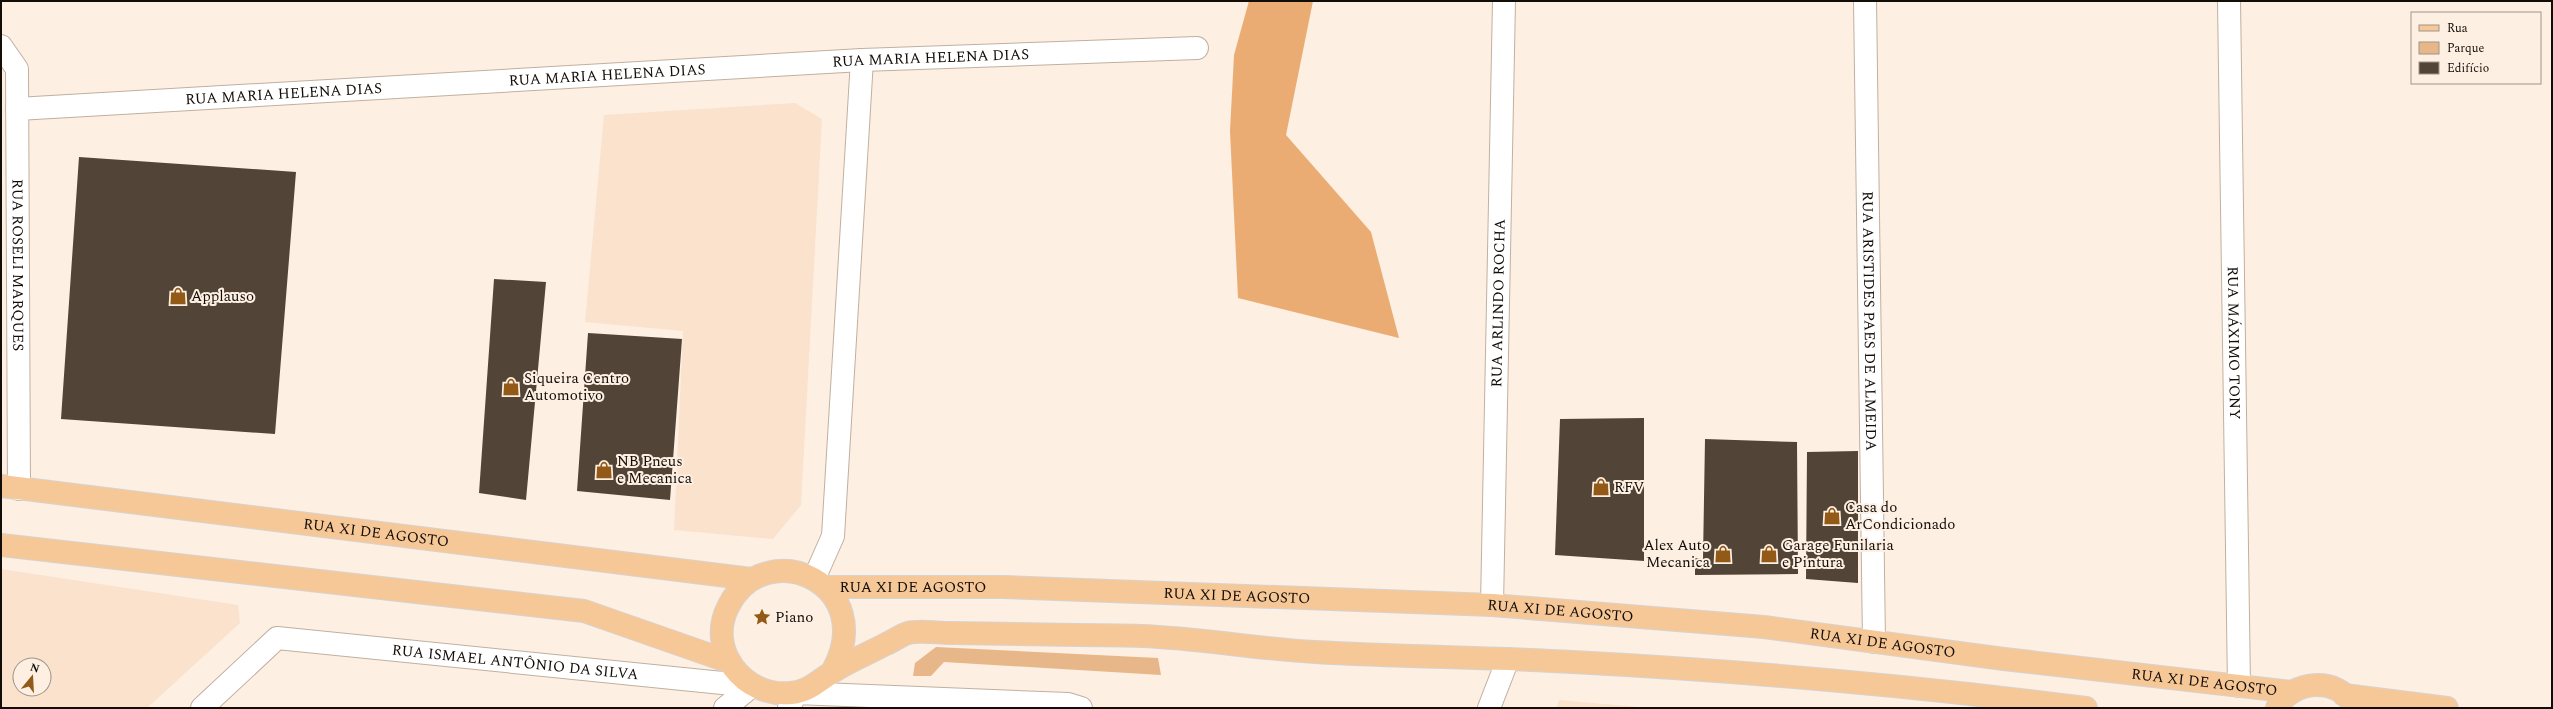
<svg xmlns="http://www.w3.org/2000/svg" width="2553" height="709" font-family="Spectral,serif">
  <rect width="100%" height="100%" fill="#fdefe2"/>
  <!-- built -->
  <path fill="#fae2cd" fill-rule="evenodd" d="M795,103L822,119L801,505L773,539L674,530L683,331L585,322L604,115Z
    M1,569L238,605L240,623L147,708H1ZM20,665H44V689H20Z
    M1559,700L1649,708H1556Z"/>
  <!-- green -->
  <path fill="#e7b78a" d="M936,647L1158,658L1161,675L944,662L931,676H913L915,663Z"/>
  <!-- forest -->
  <path fill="#eaac72" d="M1249,1H1313L1286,135L1371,232L1399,338L1238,298L1230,131L1234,55Z"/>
  <!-- building -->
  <path fill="#524437" d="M79,157L296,172L275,434L61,419Z
    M494,279L546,282L526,500L479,493Z
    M588,333L682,339L670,500L577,491Z
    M1644,418V561L1555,555L1560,419Z
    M1705,439L1797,442L1798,574L1695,575V558L1703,559Z
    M1858,451V583L1806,579L1807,452Z"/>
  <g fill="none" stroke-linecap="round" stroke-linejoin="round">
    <!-- minor casing -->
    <g stroke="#c1b0a1" stroke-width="24">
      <g id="minor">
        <path id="s1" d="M1865,1L1874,642"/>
        <path id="s2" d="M2229,1L2239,686"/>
        <path id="s3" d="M1,46L17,69L19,489"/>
        <path id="s4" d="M17,109L862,60L1197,48"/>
        <path d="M814,579L833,536L862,60"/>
        <path id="s5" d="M1492,605L1504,1"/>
        <path id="s6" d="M202,708L277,638L752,686"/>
        <path d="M725,708L752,686"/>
        <path d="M789,708L796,693L1068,704L1081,708"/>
        <path d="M1489,708L1508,659"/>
      </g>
    </g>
    <!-- primary casing -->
    <g stroke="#d5d3d3" stroke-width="24">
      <g id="primary">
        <path id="s7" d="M1,486L751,579"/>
        <path d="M1,545L584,611L730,662"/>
        <path id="s8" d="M825,587H1004L1492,605L1764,627L2004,659L2292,692"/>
        <path d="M832,672C881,585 767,533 729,605C705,649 744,698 791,693C810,691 819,680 834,671C850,661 869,653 886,644C893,641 901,635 908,633C920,630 937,633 950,633C991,634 1033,634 1075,635C1097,635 1119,635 1141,636C1199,638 1257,649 1315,652C1401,657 1487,657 1573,662C1743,671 1917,686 2086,708"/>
        <path d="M2344,695L2447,708"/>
        <path d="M2277,708C2291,680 2338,676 2353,705"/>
      </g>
    </g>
    <!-- minor -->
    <use href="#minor" stroke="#fff" stroke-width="22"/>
    <!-- primary -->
    <use href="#primary" stroke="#f7c897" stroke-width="22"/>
  </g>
  <!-- icons -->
  <defs>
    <g id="shop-bare" transform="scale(1.38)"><path d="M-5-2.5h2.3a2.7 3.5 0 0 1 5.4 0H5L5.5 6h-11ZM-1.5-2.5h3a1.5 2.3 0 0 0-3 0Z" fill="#935a17" stroke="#fdefe2" stroke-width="2.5" paint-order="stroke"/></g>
    <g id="sight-bare" transform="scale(1.38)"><path d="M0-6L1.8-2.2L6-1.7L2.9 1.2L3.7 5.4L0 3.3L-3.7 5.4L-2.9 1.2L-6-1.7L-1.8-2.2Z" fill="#935a17" stroke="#fdefe2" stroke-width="2.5" paint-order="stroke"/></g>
  </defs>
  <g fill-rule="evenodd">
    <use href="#shop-bare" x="178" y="296"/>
    <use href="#shop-bare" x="511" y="387"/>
    <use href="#shop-bare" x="604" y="470"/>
    <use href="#shop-bare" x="1601" y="487"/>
    <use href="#shop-bare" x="1832" y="516"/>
    <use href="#shop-bare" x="1723" y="554"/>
    <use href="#shop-bare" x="1769" y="554"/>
    <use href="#sight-bare" x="762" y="617"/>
  </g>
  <g text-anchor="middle" stroke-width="4" stroke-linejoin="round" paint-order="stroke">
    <!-- street labels -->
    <g font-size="15" fill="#130d08" stroke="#fdefe2">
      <text dy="5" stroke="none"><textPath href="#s4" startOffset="915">RUA MARIA HELENA DIAS</textPath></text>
      <text dy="5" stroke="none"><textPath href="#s4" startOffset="591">RUA MARIA HELENA DIAS</textPath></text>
      <text dy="5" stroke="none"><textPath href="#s4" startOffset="267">RUA MARIA HELENA DIAS</textPath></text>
      <text dy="5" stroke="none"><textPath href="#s3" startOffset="224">RUA ROSELI MARQUES</textPath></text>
      <text dy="5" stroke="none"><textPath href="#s5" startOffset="302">RUA ARLINDO ROCHA</textPath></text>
      <text dy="5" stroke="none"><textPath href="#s1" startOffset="320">RUA ARISTIDES PAES DE ALMEIDA</textPath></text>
      <text dy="5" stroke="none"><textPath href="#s2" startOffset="342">RUA MÁXIMO TONY</textPath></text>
      <text dy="5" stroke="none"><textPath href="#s7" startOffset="378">RUA XI DE AGOSTO</textPath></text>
      <text dy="5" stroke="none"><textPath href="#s8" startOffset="88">RUA XI DE AGOSTO</textPath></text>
      <text dy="5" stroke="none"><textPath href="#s8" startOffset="412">RUA XI DE AGOSTO</textPath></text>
      <text dy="5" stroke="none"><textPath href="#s8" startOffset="736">RUA XI DE AGOSTO</textPath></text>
      <text dy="5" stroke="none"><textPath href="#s8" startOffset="1060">RUA XI DE AGOSTO</textPath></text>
      <text dy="5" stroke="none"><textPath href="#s6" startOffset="342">RUA ISMAEL ANTÔNIO DA SILVA</textPath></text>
      <text dy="5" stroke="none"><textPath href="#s8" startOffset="1384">RUA XI DE AGOSTO</textPath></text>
    </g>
    <!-- poi labels -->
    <g font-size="15" fill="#130d08" stroke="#fdefe2" text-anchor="start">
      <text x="191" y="301">Applauso</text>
      <text x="524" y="383">Siqueira Centro<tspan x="524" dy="17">Automotivo</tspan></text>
      <text x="617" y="466">NB Pneus<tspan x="617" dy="17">e Mecanica</tspan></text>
      <text x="1614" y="492">RFV</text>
      <text x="1845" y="512">Casa do<tspan x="1845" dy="17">ArCondicionado</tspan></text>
      <text x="1710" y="550" text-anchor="end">Alex Auto<tspan x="1710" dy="17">Mecanica</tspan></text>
      <text x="1782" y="550">Garage Funilaria<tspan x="1782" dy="17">e Pintura</tspan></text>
      <text x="775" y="622">Piano</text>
    </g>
  </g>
  <!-- border -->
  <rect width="2553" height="709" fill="none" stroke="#130d08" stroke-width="4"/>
  <!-- legend -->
  <rect x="2411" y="12" width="130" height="72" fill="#fdefe2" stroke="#9f958b"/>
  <rect x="2419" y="25" width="20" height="6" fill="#f7c897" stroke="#9f958b"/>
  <text x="2447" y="32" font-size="12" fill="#130d08">Rua</text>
  <rect x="2419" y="42" width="20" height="12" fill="#e7b78a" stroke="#9f958b"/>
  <text x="2447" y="52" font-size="12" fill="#130d08">Parque</text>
  <rect x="2419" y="62" width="20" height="12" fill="#524437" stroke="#9f958b"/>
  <text x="2447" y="72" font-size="12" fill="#130d08">Edifício</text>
  <!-- north arrow -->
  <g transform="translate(32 677) rotate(18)"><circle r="19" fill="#fdefe2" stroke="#9f958b"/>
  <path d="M0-3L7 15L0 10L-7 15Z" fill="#935a17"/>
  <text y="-6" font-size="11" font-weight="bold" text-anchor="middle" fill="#130d08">N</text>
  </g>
</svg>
